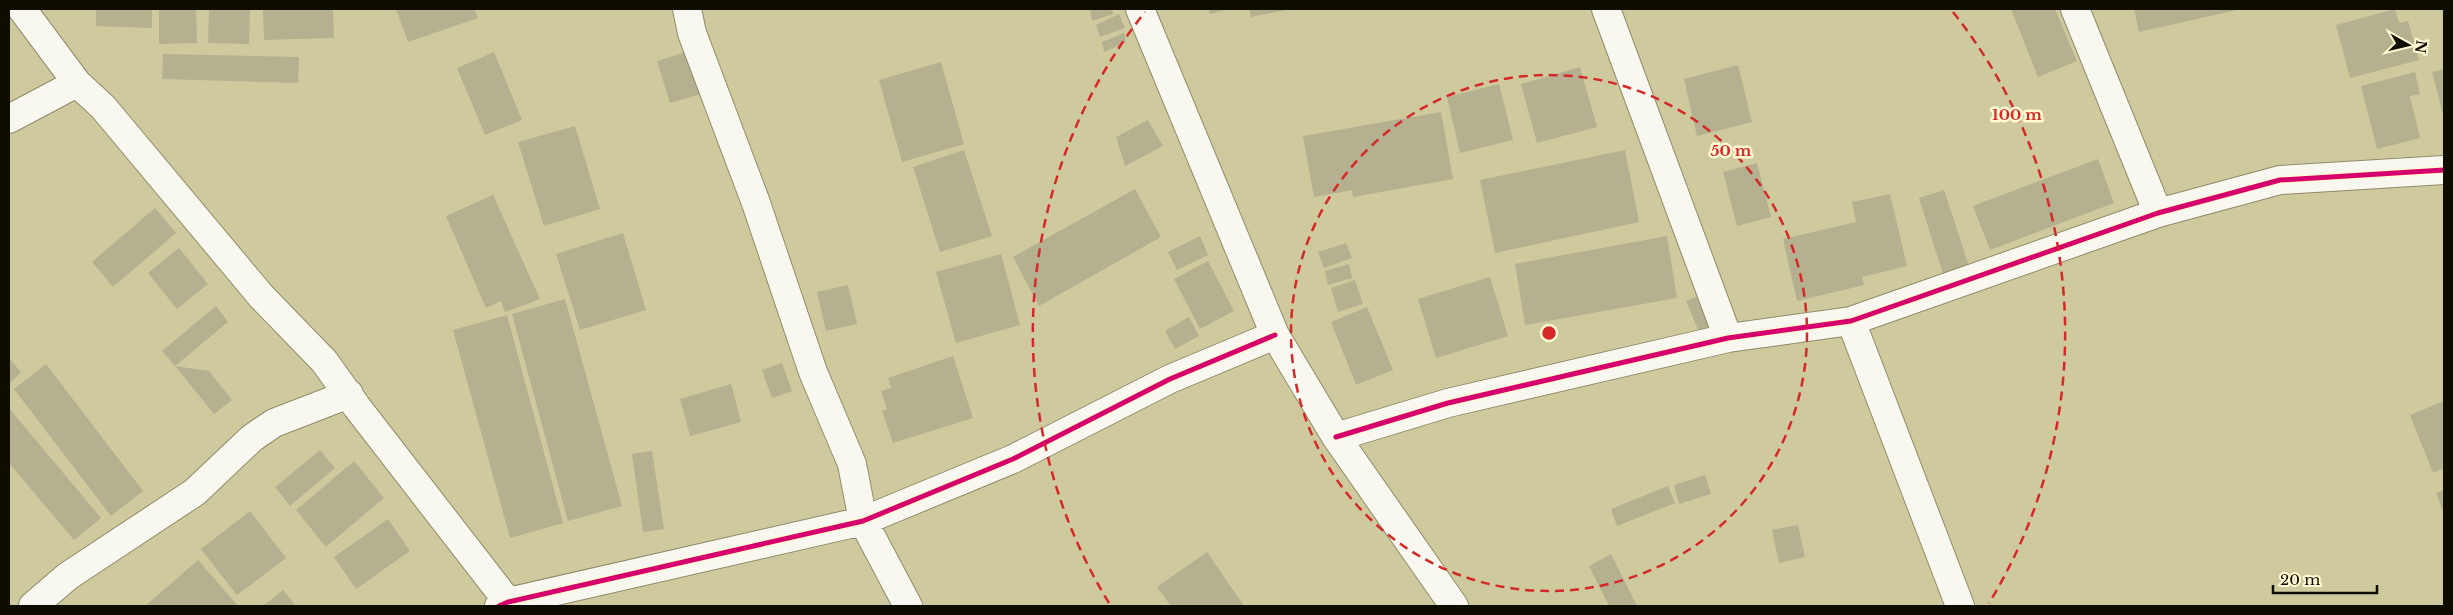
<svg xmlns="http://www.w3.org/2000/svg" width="2453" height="615" font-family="'Libre Baskerville',serif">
  <rect width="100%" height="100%" fill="#cfca9e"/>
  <!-- building -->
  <path fill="#b4b090" d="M96,9H152V28L96,26Z
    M159,9H196L197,43L159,44Z
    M209,9H250L249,44L208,43Z
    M263,9H333L334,38L264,40Z
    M396,9H474L478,18L408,42Z
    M1090,9H1112L1113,14L1092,21Z
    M1208,9H1229L1210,14Z
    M1249,9H1286V10L1251,17Z
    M2011,9H2055L2077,61L2038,77Z
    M2134,9H2237V10L2139,32Z
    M2395,9L2399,23L2408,21L2419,60L2350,78L2336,25Z
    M1119,14L1125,28L1100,37L1096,25Z
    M1124,33L1126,42L1104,52L1102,42Z
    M692,50L705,93L670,103L657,61Z
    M494,52L522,120L485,135L457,68Z
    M163,54L299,57L298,83L162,79Z
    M941,62L964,144L902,162L879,80Z
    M1738,65L1752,122L1697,136L1684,79Z
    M1580,67L1597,127L1537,143L1521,84Z
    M2444,69V119L2432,72Z
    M2415,72L2420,94L2410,96L2420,138L2377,149L2361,86Z
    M1499,84L1513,140L1460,153L1447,97Z
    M1441,112L1453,179L1353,197L1352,190L1314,197L1303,136Z
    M1148,120L1163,146L1125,166L1116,137Z
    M575,126L600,209L544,226L518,142Z
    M964,150L992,236L940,252L913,167Z
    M1625,150L1639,222L1495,253L1480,180Z
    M2098,159L2114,203L1990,250L1973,206Z
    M1757,163L1771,217L1737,226L1723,172Z
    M1135,189L1161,237L1039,306L1013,257Z
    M1944,190L1970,269L1944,277L1919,198Z
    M1890,194L1907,266L1862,277L1864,285L1797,301L1783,239L1856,222L1852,202Z
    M493,195L540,299L505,312L501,301L486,308L446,216Z
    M155,208L176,233L113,287L92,262Z
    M623,233L646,310L580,330L556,254Z
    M1200,236L1208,255L1177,270L1168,252Z
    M1667,236L1677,298L1525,325L1515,264Z
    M1346,243L1352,258L1324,268L1318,252Z
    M179,248L208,284L177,309L148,273Z
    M1001,254L1020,325L956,343L936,272Z
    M1208,261L1234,311L1200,329L1174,279Z
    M1349,264L1352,278L1328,285L1325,271Z
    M1490,277L1508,336L1436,358L1418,299Z
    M1355,280L1363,304L1338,312L1331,288Z
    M848,285L857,324L826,331L817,292Z
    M1705,293L1718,324L1699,332L1686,301Z
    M565,299L622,506L568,521L512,314Z
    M216,306L228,322L175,366L162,351Z
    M1367,307L1393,370L1356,385L1331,322Z
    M507,315L563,523L510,538L453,330Z
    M1189,317L1199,336L1175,349L1165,331Z
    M953,356L973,418L893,443L882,411L887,409L881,391L891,388L888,378Z
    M9,358L21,372L9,384Z
    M782,363L792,391L772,398L762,370Z
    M46,364L143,491L111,516L14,389Z
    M175,366L209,371L232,400L214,414Z
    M731,384L741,422L690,436L680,399Z
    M2444,401V468L2433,473L2410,415Z
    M9,408L101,518L74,540L9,463Z
    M320,450L335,468L290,506L275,487Z
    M652,451L664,529L643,532L632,454Z
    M354,461L384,498L326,547L296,510Z
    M1705,475L1711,494L1679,504L1674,485Z
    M1668,486L1675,503L1617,526L1611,509Z
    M2444,490V514L2436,493Z
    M250,511L286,558L237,595L201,549Z
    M388,519L410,551L356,589L334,557Z
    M1798,525L1805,557L1779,563L1772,530Z
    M1207,552L1244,606H1171L1157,587Z
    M1611,554L1637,606H1609L1589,566Z
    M198,560L238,606H145Z
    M283,590L296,606H263Z"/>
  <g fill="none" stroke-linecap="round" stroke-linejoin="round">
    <!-- minor casing -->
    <g stroke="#908b68" stroke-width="30">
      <path id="minor" d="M22,9L77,83
        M687,9L692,33L756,203L813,372L852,464L863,521L908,606
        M1140,9L1275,335L1336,437L1454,606
        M1606,9L1728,338
        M2075,9L2158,213
        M9,119L77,83L103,107L261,296L324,361L357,407L508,602
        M1851,321L1960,606
        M1336,437L1448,403L1728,338L1851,321L2158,213L2280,180L2444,170
        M33,606L68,576L195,492L252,438L274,423L349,394
        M499,606L508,602L863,521L1013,459L1170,379L1275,335"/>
    </g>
    <!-- minor -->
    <use href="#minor" stroke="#f8f7f0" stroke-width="28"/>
    <!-- cycleway casing -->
    <g stroke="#fef9d2" stroke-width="8">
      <path id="cycleway" d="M1336,437L1448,403L1728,338L1851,321L2158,213L2280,180L2444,170
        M499,606L508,602L863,521L1013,459L1170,379L1275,335"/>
    </g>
    <!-- cycleway -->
    <use href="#cycleway" stroke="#d6006c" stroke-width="5"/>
  </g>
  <!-- distance rings -->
  <g fill="none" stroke="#d62828" stroke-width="2.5" stroke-dasharray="9 6">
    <circle cx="1549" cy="333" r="258"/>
    <path d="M1109 603A516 516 0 0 1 1145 12M1953 12A516 516 0 0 1 1989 603"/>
  </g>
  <circle cx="1549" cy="333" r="8" fill="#d62828" stroke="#fef9d2" stroke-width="2.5"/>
  <g font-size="15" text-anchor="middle" font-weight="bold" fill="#d62828" stroke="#fef9d2" stroke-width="5" stroke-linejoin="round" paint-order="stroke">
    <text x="2017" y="120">100 m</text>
    <text x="1731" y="156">50 m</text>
  </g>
  <!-- border -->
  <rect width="2453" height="615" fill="none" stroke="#0f0c00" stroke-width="20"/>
  <!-- north arrow -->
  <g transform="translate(2408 45) rotate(98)" stroke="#fef9d2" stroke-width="4" paint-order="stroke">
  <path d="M0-4L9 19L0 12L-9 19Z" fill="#0f0c00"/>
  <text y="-8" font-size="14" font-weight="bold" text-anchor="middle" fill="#0f0c00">N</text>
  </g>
  <!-- scale -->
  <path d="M2273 585v8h104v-8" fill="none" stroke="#0f0c00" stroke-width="2.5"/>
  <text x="2280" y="585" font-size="15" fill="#0f0c00" stroke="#fef9d2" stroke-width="4" paint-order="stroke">20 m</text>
</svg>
